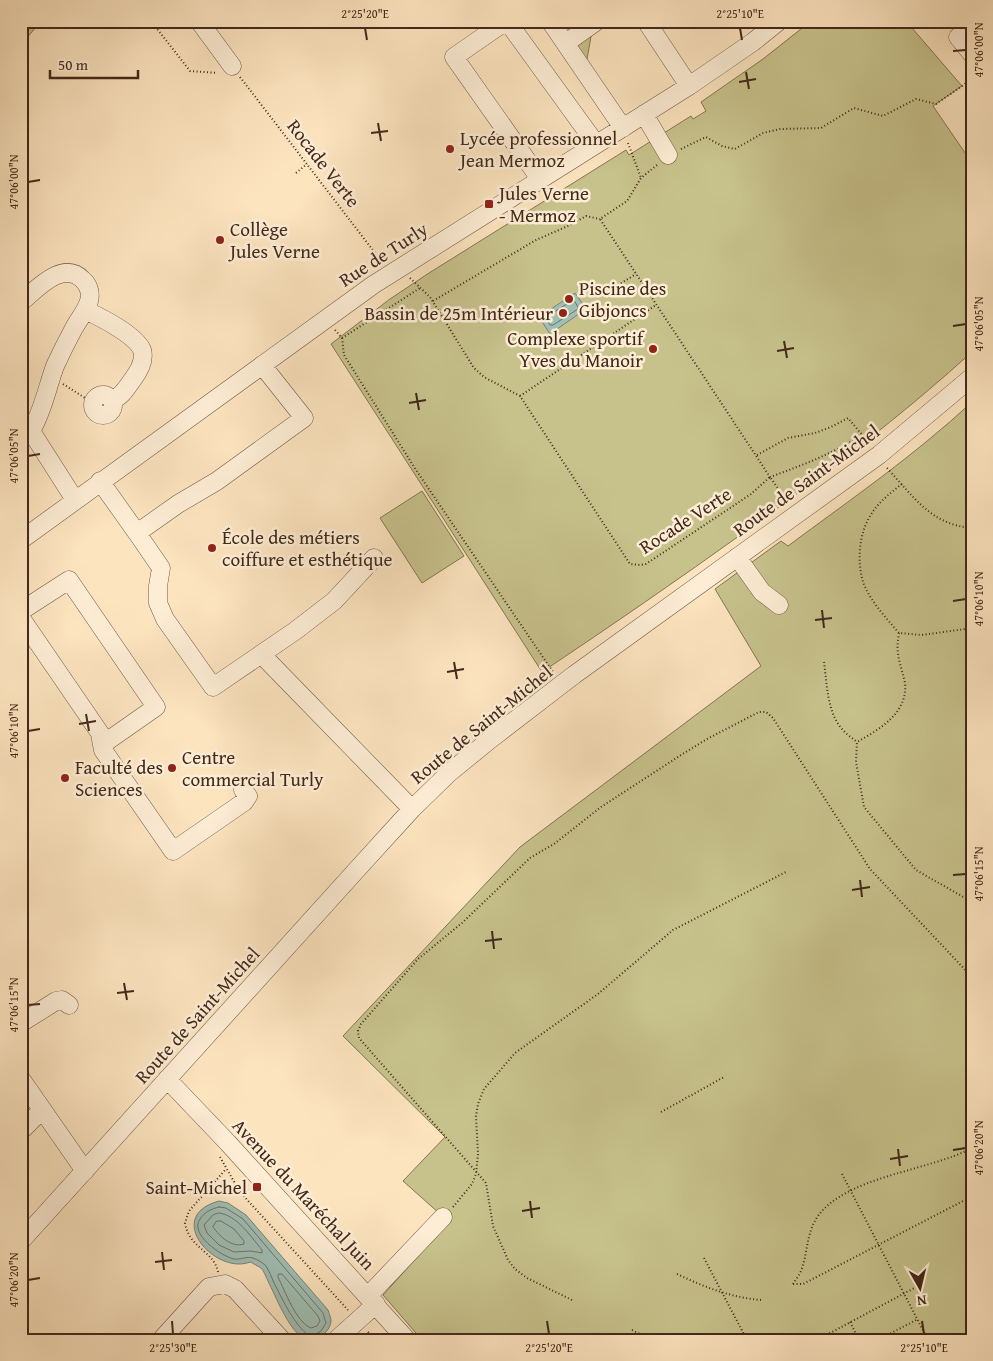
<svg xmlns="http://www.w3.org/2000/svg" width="993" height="1361" font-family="'Gentium Book Plus',serif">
  <rect width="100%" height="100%" fill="#fce4bf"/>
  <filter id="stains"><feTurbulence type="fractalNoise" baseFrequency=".004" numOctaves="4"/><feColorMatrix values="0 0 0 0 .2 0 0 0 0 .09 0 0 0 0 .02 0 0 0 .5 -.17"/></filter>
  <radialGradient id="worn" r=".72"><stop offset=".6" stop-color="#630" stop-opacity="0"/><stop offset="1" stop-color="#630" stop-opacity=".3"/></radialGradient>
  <!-- green -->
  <path fill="#c7c28c" stroke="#857553" d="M21,21H41L21,45Z
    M811,21H906L962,86L933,106L972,163V352C900,417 824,475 746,531C679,579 611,626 542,672L331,344L390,299L429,273L626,150L629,155L691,116L693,119L706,111L701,102L763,59Z
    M592,31L587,59L586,61L575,44Z
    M972,402V1340H422L383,1295L449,1222L403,1181L445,1137L343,1036L520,847L761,666L715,589L781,541L788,546C850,500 915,455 972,402Z
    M422,491L464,556L422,583L380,518Z"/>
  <!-- water -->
  <path fill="#9fbeb4" stroke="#7a8276" d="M575,293L586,309L550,334L539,317Z
    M219,1201L228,1203L246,1215L328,1310C329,1314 331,1317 331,1321C330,1334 313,1344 302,1337C288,1328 276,1297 268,1281C266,1277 264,1271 261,1268C258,1266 253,1264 251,1262C247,1263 243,1264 239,1264C206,1264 168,1215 219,1201Z"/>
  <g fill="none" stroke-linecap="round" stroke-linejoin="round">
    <!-- shore -->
    <path stroke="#717367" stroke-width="1" d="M572,301L575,302L578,307V309L553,325H550L547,320V317Z
      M219,1207L226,1208L243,1219L323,1313L326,1323L321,1331L310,1337C293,1323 285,1304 274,1283C272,1278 269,1271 266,1266C263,1263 257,1259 253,1258C247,1256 240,1260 234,1259C221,1256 189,1234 200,1219C205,1212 211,1209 219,1207Z
      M219,1213C237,1215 251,1237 262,1250V1253L251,1251L234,1252L219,1245L207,1233L204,1225L213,1215Z
      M217,1221H221L234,1229L244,1241V1244C232,1248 220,1237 213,1227Z
      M279,1274H282L318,1316L320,1321L317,1326L311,1328C296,1322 285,1291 278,1277Z"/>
    <!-- minor casing -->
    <g stroke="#715743" stroke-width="19">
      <path id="minor" d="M199,21L232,66
        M506,21L454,57L540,179
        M507,21L596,144
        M550,21L623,128
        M646,21L689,86
        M972,26L958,37L972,54
        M566,43L597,21
        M644,114L668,155
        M21,302C37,289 63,259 83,280C89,285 91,294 89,301C86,311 79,319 74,328C67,341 61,353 55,366C47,388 43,411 31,431
        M85,310C100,317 136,335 142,350C145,360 139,371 133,379C127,387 122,397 112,400
        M93 405a10 10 0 1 1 20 0a10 10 0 1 1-20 0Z
        M21,429L31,431L75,500
        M100,481L137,533L178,504L217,481L304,418L262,365
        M137,533L161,568L158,586V603L165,619L213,687L295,631L334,601L374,558
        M21,540L373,285L689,86L753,42L779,21
        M737,557L762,592L779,605
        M21,611L69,580L156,707L106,742L21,618
        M261,654L412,809
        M100,734L103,750L173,851L244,802L248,796L243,790
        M21,1023L56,1001L62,1000L69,1005
        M21,1079L85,1171
        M167,1079L228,1143L407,1340
        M21,1131L42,1110
        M21,1241L361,865L412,809L449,773L492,738L574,675L879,455L972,377
        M368,1296L443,1217
        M161,1340L209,1287L225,1284L235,1289L282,1340
        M336,1340L376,1304"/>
    </g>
    <!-- path -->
    <path stroke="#43281a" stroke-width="2" stroke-dasharray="1 2.5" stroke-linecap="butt" d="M151,21L190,71L217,73
      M240,77L382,262
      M628,143L641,178
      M681,149L706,137L722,146L735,149L763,133L780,129L821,128L854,108L883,116L916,99L936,104L972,79
      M657,165L641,178L627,201L600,219L770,477C803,465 832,454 862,435
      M296,173L307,164
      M410,278L430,297L474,368L484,377L520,396L630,564L640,565L646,564L751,494L770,477L788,503
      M615,287L636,274
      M433,301L536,240L568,226L586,216L600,219
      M335,330L342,338L344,355L416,470L553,672
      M342,338L420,288
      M63,384L93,403
      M520,396L656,305
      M757,455L788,438L815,433L831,427L848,418L869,443
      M887,468C913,496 931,525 972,528
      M902,484C878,502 863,517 860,549C859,562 860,575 865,587C873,604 887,619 899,633L922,635L972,628
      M899,633C898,639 897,646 898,653C899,663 903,673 905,683C908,713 880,729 857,742L856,762L864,807L916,870L972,902
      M824,662C827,684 827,712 842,729C846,734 852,738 857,742
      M661,1112L724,1077
      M220,1157L240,1192L348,1310
      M842,1174L928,1340
      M453,1207L472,1184L476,1174L478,1154L476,1116L478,1104L484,1089L515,1053L598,994L673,930L786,872
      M704,1258L747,1340
      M218,1272C214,1251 189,1248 185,1223L189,1211L226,1169
      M677,1274C704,1287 732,1298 762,1300
      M793,1284C795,1280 799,1276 801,1271C808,1253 806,1233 818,1216C847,1176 929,1171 972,1148
      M793,1284H803L963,1201
      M572,1300L527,1278L515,1269L508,1260L493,1226L486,1183L359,1038L358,1031L361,1024L418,959L462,923L530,858L554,844L601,807L681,755L707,739L759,712H766L773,718L870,869L972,977
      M850,1322L859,1340
      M632,1330L642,1335
      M368,1332L375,1340
      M817,1340L920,1285
      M878,1340L918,1319"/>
    <!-- minor -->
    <use href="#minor" stroke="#fdedd5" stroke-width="18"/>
  </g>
  <!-- ticks -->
  <path fill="none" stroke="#43281a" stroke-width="2" d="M365,28L367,40M740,28L742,40M953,51L966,50M746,72L749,89M739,82L756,79M378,123L381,141M371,133L388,131M28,182L40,180M953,326L966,324M784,341L787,358M777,351L794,348M416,393L419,410M409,403L426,400M28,456L40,454M953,601L966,599M822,610L824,628M815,620L832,618M454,662L457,679M447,672L464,669M86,714L89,731M79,724L96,721M28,731L40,729M953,875L966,874M860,880L862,897M852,890L870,887M492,931L494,949M485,941L502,939M124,983L127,1000M117,993L134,991M28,1005L40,1004M898,1149L900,1166M953,1150L966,1148M890,1159L908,1156M530,1201L532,1218M522,1211L540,1208M162,1252L164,1270M155,1262L172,1260M28,1280L40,1278M172,1321L173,1334M547,1321L549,1334M922,1321L924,1334"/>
  <!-- markers -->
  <g fill="#8f2418" stroke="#fdedd5" stroke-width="2">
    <circle cx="450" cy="149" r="5"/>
    <rect x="484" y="199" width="10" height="10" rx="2.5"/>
    <circle cx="220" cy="240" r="5"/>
    <circle cx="569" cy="299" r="5"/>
    <circle cx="563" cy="313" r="5"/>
    <circle cx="653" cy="349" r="5"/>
    <circle cx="212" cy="548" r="5"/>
    <circle cx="172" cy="768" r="5"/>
    <circle cx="65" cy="778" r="5"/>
    <rect x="252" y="1182" width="10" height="10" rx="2.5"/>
  </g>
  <g text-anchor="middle" stroke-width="5" stroke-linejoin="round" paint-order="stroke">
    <!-- poi labels -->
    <g font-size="19" fill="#43281a" stroke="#fdedd5" text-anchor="start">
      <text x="460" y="145">Lycée professionnel<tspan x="460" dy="22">Jean Mermoz</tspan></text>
      <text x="499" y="200">Jules Verne<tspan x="499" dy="22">- Mermoz</tspan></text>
      <text x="230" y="236">Collège<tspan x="230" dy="22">Jules Verne</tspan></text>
      <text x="579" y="295">Piscine des<tspan x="579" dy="22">Gibjoncs</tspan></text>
      <text x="553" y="320" text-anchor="end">Bassin de 25m Intérieur</text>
      <text x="643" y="345" text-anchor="end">Complexe sportif<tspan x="643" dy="22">Yves du Manoir</tspan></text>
      <text x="222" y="544">École des métiers<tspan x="222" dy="22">coiffure et esthétique</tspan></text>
      <text x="182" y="764">Centre<tspan x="182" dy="22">commercial Turly</tspan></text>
      <text x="75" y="774">Faculté des<tspan x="75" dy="22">Sciences</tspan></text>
      <text x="247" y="1194" text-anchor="end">Saint-Michel</text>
    </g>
    <!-- street labels -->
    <g font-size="19" fill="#43281a" stroke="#fdedd5">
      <text transform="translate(324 163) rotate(52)" y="7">Rocade Verte</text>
      <text transform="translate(383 254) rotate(-33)" y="7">Rue de Turly</text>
      <text transform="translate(806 480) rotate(-36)" y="7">Route de Saint-Michel</text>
      <text transform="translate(685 520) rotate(-33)" y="7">Rocade Verte</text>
      <text transform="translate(481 724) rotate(-39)" y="7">Route de Saint-Michel</text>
      <text transform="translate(197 1015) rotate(-48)" y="7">Route de Saint-Michel</text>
      <text transform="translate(304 1194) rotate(47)" y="7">Avenue du Maréchal Juin</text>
    </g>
  </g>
  <!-- margin -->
  <rect width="993" height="1361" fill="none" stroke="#fce4bf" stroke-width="55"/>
  <!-- north arrow -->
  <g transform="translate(920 1288) rotate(172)" stroke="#fdedd5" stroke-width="4" paint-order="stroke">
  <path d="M0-4L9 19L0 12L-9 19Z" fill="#43281a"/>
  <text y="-8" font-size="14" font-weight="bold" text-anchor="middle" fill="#43281a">N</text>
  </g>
  <!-- scale -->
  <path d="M50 70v8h88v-8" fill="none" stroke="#43281a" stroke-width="2.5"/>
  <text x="58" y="70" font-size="15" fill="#43281a" stroke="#fdedd5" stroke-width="4" paint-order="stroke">50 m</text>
  <rect x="28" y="28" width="938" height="1306" fill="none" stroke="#43281a" stroke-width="2"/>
  <g font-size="12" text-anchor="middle" fill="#43281a">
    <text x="365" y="18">2°25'20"E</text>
    <text x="740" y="18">2°25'10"E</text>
    <text transform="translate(979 50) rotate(-90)" y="4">47°06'00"N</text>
    <text transform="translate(14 182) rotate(-90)" y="4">47°06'00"N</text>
    <text transform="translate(979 324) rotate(-90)" y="4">47°06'05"N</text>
    <text transform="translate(14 456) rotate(-90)" y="4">47°06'05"N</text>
    <text transform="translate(979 599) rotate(-90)" y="4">47°06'10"N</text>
    <text transform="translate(14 731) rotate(-90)" y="4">47°06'10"N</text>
    <text transform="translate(979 874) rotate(-90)" y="4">47°06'15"N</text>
    <text transform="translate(14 1005) rotate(-90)" y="4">47°06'15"N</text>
    <text transform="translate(979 1148) rotate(-90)" y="4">47°06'20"N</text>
    <text transform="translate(14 1280) rotate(-90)" y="4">47°06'20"N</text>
    <text x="173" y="1352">2°25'30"E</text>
    <text x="549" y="1352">2°25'20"E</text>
    <text x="924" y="1352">2°25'10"E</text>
  </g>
  <rect width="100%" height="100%" filter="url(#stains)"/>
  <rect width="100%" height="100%" fill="url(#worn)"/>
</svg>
